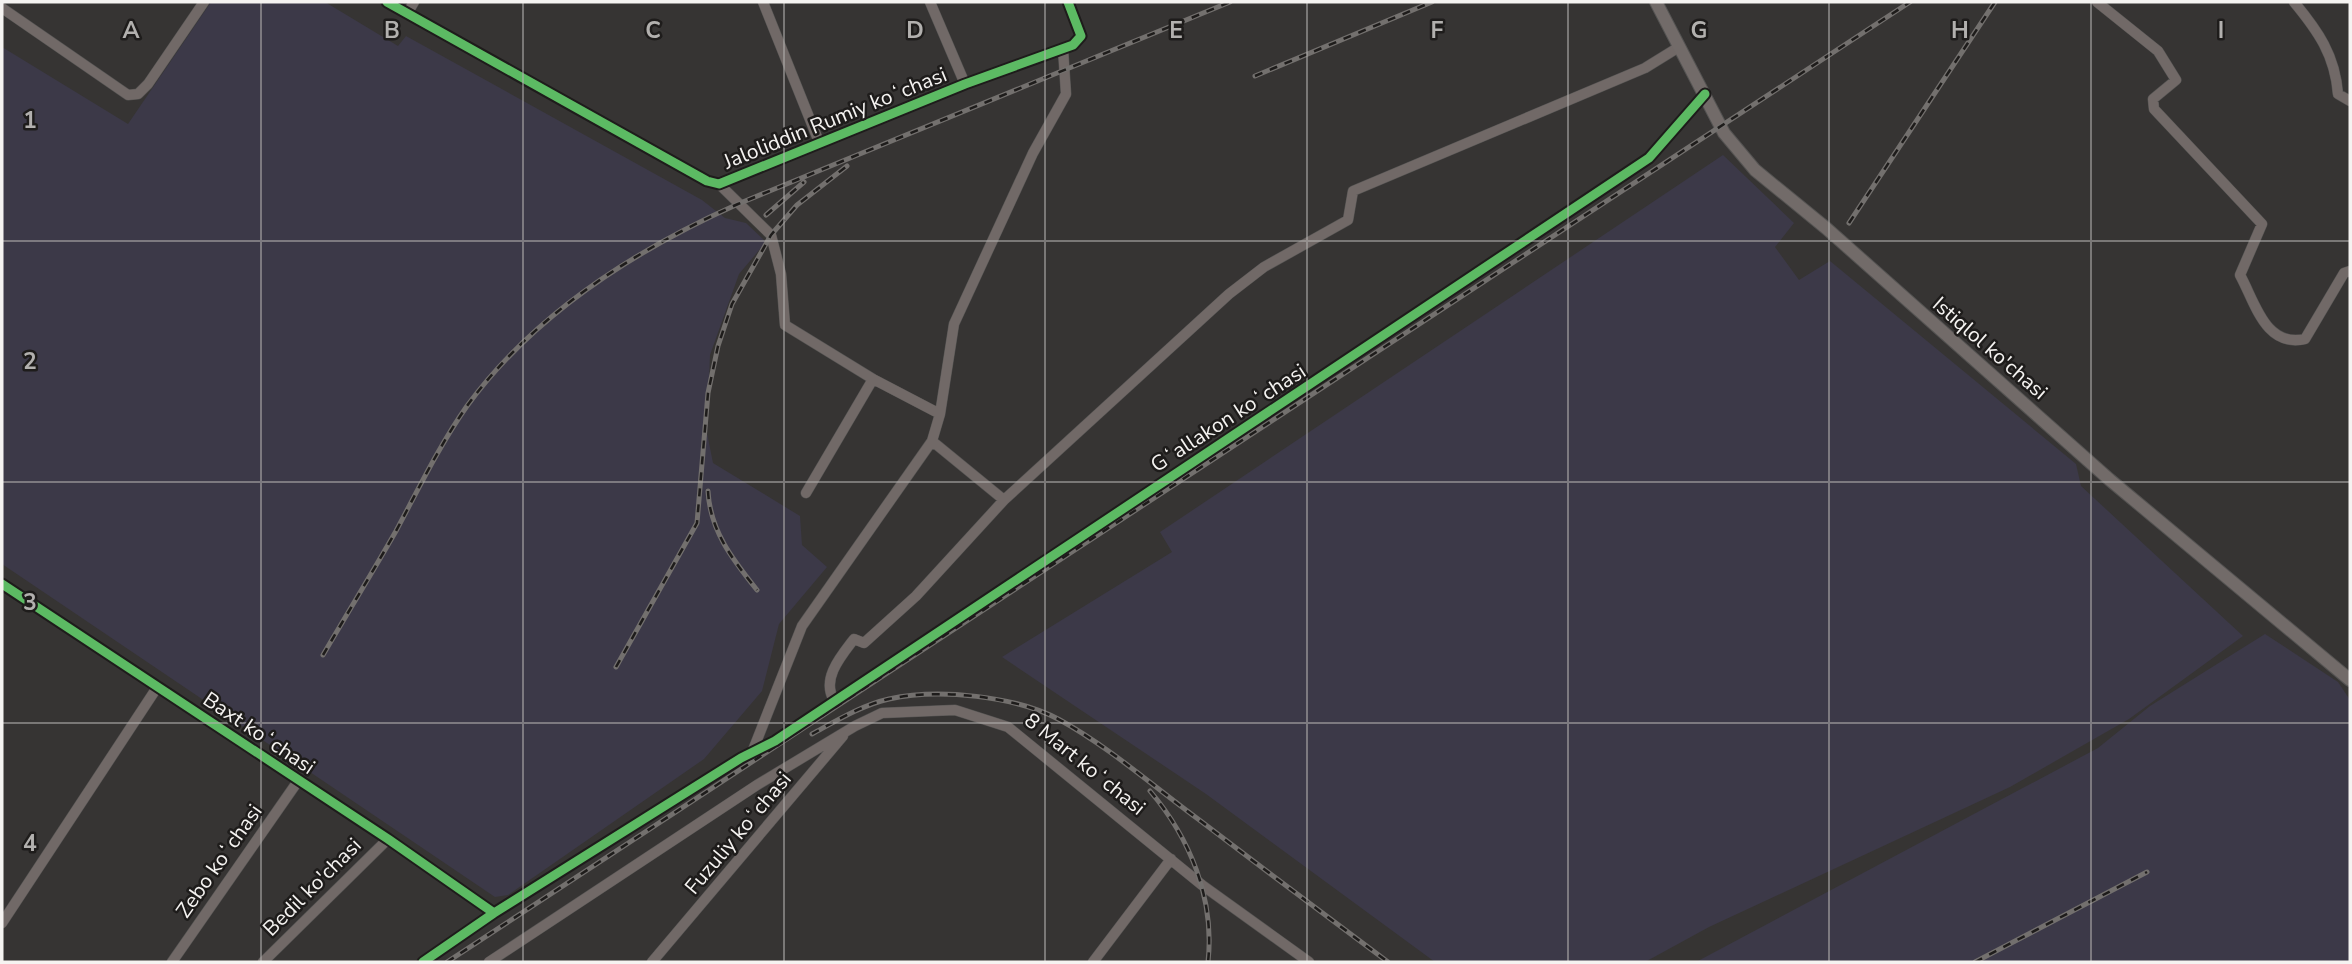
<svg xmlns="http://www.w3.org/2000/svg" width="2352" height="964" font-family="'Nunito Sans',sans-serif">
  <rect width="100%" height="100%" fill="#363433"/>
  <!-- industrial -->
  <path fill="#3c3948" d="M211,2H325L398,46L406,36L702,200L725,218L746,223L766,242L739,274L710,355L707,433L713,463L800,516L802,545L827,567L779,624L762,691L704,759L508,895L495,897L2,564V47L128,124Z
    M1723,155L1794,223L1775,247L1799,280L1830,261L2076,464L2081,486L2243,636L2129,719L2010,787L1709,927L1645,962H1435L1206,794L1002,657L1172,552L1160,532Z
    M2265,634L2338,682L2350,700V962H1696L2098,748L2150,706Z"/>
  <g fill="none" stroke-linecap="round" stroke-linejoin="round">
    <!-- minor casing -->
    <g stroke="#545352" stroke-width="11">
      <path id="minor" d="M387,2L707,181L719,184L965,84L1073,45L1081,36L1068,2
        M763,2L819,142
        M930,2L965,84
        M2097,2L2158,51L2176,80L2153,99L2154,109L2262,224L2240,275C2255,302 2265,348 2305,339L2344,273L2350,271
        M2294,2C2318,31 2335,55 2338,94L2350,101
        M2,8L128,95L138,94L148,84L204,2
        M407,14L414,2
        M719,184L771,235L781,274L785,325L873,379L940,414
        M932,441L1004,500
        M806,493L873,379
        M2,584L388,839L494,913
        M834,700C821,679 841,656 854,639L864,643L916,596L1004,500L1229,294L1264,267L1348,220L1353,191L1645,68L1679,47
        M753,750L802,626L932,441L940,414L954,324L1033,153L1066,94L1063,49
        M2,923L158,686
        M172,962L298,781
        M263,962L388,839
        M423,962L494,913L741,758L775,741L1649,158L1705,94
        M489,962L757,785L855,726L882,713L955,710L1008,727L1202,885L1309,962
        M652,962L843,736
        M1093,962L1171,859"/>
    </g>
    <!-- secondary casing -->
    <g stroke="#545352" stroke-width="14">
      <path id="secondary" d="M1656,2L1724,133L1755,170L1826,228L2110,480L2350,680"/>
    </g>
    <!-- minor -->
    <use href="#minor" stroke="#716967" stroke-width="10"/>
    <!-- secondary -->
    <use href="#secondary" stroke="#726b69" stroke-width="12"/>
    <!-- rail casing -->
    <g stroke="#73706e" stroke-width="5">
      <path id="rail" d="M1255,76L1432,2
        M766,215L804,182
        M1849,223L1995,2
        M708,491C710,531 733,560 757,590
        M323,655C347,614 372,573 396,531C419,488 439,446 467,406C535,313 635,250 738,204L1230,2
        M616,667L697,523L708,393L718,346L732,304L771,235L797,205L847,166
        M812,734C836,721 862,705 889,699C938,688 1016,696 1060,720C1109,747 1153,786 1198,819C1261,867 1325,915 1388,962
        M1150,791C1190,838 1215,899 1208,962
        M447,962L1910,2
        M1975,962L2147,872"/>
    </g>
    <!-- rail -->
    <use href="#rail" stroke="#1e1c1b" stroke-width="2.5" stroke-dasharray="8" stroke-linecap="butt"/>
    <!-- cycleway casing -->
    <g stroke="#1e1c1b" stroke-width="13">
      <path id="cycleway" d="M387,2L707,181L719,184L965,84L1073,45L1081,36L1068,2
        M2,584L388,839L494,913
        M423,962L494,913L741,758L775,741L1649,158L1705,94"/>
    </g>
    <!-- cycleway -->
    <use href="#cycleway" stroke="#5cba63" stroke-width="9"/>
  </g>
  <!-- grid -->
  <path fill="none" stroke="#b2b0ae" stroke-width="2" stroke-opacity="0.55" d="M261,2V962M523,2V962M784,2V962M1045,2V962M1307,2V962M1568,2V962M1829,2V962M2091,2V962M2,241H2350M2,482H2350M2,723H2350"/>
  <g text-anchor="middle" stroke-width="5" stroke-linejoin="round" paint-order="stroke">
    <!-- street labels -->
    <g font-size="21" fill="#f5f3f1" stroke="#1e1c1b">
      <text transform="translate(835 118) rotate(-22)" y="7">Jaloliddin Rumiy koʻchasi</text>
      <text transform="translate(1990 348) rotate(41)" y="7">Istiqlol ko'chasi</text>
      <text transform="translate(1228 418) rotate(-33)" y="7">Gʻallakon koʻchasi</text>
      <text transform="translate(259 733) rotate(34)" y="7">Baxt koʻchasi</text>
      <text transform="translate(1085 764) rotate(39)" y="7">8 Mart koʻchasi</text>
      <text transform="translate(738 833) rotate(-50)" y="7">Fuzuliy koʻchasi</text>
      <text transform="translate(219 861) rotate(-55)" y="7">Zebo koʻchasi</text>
      <text transform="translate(312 887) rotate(-45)" y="7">Bedil ko'chasi</text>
    </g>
  </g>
  <g font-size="23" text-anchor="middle" font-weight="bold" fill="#b2b0ae" stroke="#1e1c1b" stroke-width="5" stroke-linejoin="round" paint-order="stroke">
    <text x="131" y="38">A</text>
    <text x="392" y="38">B</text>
    <text x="653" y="38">C</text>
    <text x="915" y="38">D</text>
    <text x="1176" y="38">E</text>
    <text x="1437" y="38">F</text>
    <text x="1699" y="38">G</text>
    <text x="1960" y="38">H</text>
    <text x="2221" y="38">I</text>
    <text x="30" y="128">1</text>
    <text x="30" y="369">2</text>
    <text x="30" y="610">3</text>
    <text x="30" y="851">4</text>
  </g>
  <!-- border -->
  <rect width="2352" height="964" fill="none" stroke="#f5f3f1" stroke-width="7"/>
</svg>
